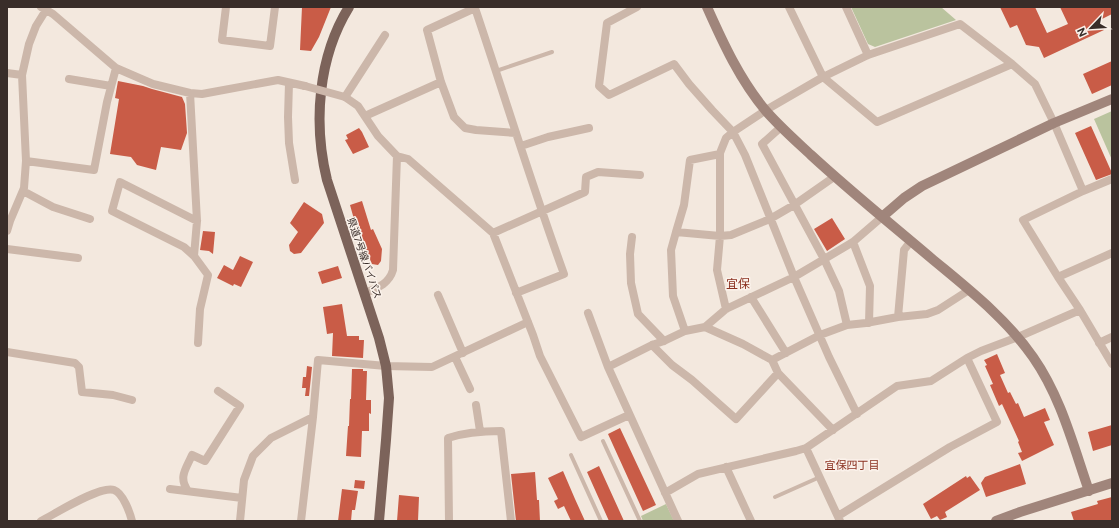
<svg xmlns="http://www.w3.org/2000/svg" width="1119" height="528" font-family="Figtree,'Noto Sans JP',sans-serif">
  <rect width="100%" height="100%" fill="#f3e8de"/>
  <!-- green -->
  <path fill="#bac39e" d="M851,7H941L956,20L875,47L868,44Z
    M1112,111V160L1094,119Z
    M666,504L674,521H643L641,516Z"/>
  <!-- building -->
  <path fill="#c95c47" d="M302,7H331L319,37L311,51L300,50Z
    M1000,7H1035L1047,33L1068,24L1060,7H1112V14L1100,20L1104,30L1044,58L1039,47L1026,45L1017,25L1010,28Z
    M1112,61V85L1092,94L1083,74Z
    M118,81L143,86L152,89L182,97L185,104L187,133L181,150L161,147L156,170L137,165L131,157L110,154L119,99L115,98Z
    M1091,126L1112,173V174L1096,180L1075,133Z
    M359,128L362,132L369,147L353,154L345,140L348,139L346,135Z
    M362,201L371,230L373,229L382,249L381,261L378,265L372,264L357,230L350,205Z
    M304,202L322,214L324,223L301,253L294,254L290,251L289,245L298,232L290,223Z
    M832,218L845,239L827,251L814,229Z
    M203,231L215,232L213,254L209,251L200,250Z
    M240,256L253,262L241,287L234,284L233,286L217,278L224,265L233,270Z
    M338,266L342,278L322,284L318,272Z
    M342,304L347,336H359V340H364L363,358L332,356L333,333L327,334L323,307Z
    M997,354L1005,373L1000,375L1008,393L1010,392L1016,404L1018,403L1024,417L1045,408L1050,420L1044,422L1054,445L1022,461L1018,453L1022,452L1018,442L1019,441L1002,404L999,406L990,385L993,384L985,366L987,365L984,360Z
    M307,366L312,367L309,396H305L306,388H302L303,377H306Z
    M352,369H363V371H367L366,400H371V414L369,413V431H362L361,457L346,456L348,426H349L350,399H351Z
    M1112,425V445L1093,451L1088,432Z
    M620,428L656,505L643,511L608,434Z
    M1020,464L1026,484L986,497L981,483L985,477Z
    M599,466L624,521H609L587,472Z
    M563,471L575,499L585,521H571L564,506L558,509L554,501L558,499L548,478Z
    M535,472L537,500H539L540,521H516L511,474Z
    M966,476L967,478L970,476L980,490L945,512L947,517L940,520L937,516L931,519L923,504Z
    M355,480L365,481L364,489L354,488Z
    M342,489L358,491L355,510H352L351,521H338Z
    M399,495L419,497L418,521H397Z
    M1112,497V521H1074L1071,512L1098,504L1097,501Z"/>
  <g fill="none" stroke-linecap="round" stroke-linejoin="round">
    <!-- lane -->
    <path stroke="#ccb7aa" stroke-width="4" d="M496,71L552,52
      M603,441L640,521
      M571,455L601,521
      M775,497L820,477"/>
    <!-- street -->
    <path stroke="#ccb7aa" stroke-width="8" d="M41,7L53,14L116,68L153,84L190,93L202,94L278,80L305,86
      M226,7L222,40L270,46L275,7
      M637,7L607,23L599,86L609,95L674,64L689,84L712,110L733,132L745,155L794,277L829,357L857,414
      M789,7L823,77L877,122L1012,64
      M846,7L868,55
      M385,35L345,97L358,106L378,136L397,156L408,159L493,233L533,335L540,356L581,437L629,415
      M7,73L22,75L26,161L24,188L10,221L7,231
      M22,75L29,44L36,26L46,10
      M69,79L111,86
      M289,83L288,117L289,143L295,180
      M190,93L197,221L194,256L208,275L200,309L198,343
      M365,116L441,82
      M781,127L762,144L824,259L839,291L847,325
      M516,133L476,130L465,128L454,117L441,82L427,30L475,8C505,97 532,186 564,274L516,293
      M521,146L548,137L589,128
      M26,161L94,170L107,102L116,68
      M1112,179L1083,191L1023,220L1058,277L1080,310L1112,364
      M23,191L53,207L90,219
      M676,232L684,205L690,160L720,154
      M493,233L585,192L586,177L598,172L640,175
      M632,237L630,254L631,283L638,314L664,341
      M853,242L870,286L869,323
      M7,249L78,258
      M194,256L184,247L112,211L120,182L197,221
      M1058,277L1112,253
      M365,293C377,288 389,284 393,270L397,156
      M438,295L463,353
      M751,297L786,353
      M726,309L717,270L720,236V153L726,138L733,132L766,110L823,77L868,55L960,24L1012,64L1035,84L1054,123L1083,191
      M588,313L608,367L678,521
      M898,317L904,250L911,241
      M705,327L743,344L772,360L778,373L833,430
      M685,331L673,296L671,250L676,232L720,236L731,235L770,219L794,205L834,177
      M1099,343L1112,337
      M652,345L672,365L692,380L736,419L778,373
      M7,352L75,363L79,367L82,392L113,395L132,400
      M455,357L470,389
      M772,360L820,335L847,325L866,323L898,317L927,314L938,310L969,290
      M608,367L652,345L664,341L685,331L705,327L726,309L794,277L853,242L882,217
      M476,405L480,431
      M806,448L840,521
      M726,467L751,521
      M170,489L242,498
      M188,491C178,477 186,469 192,455L205,461L240,406L218,391
      M665,493L698,474L796,451L806,448L897,386L931,381L967,358L981,351L1018,337L1080,310
      M838,516L950,447L997,422L967,358
      M41,521C55,514 100,485 114,490C123,493 130,513 132,521
      M240,521L244,480L253,456L271,438L313,417L318,360L386,366L432,367L528,322
      M301,521L313,417
      M449,521L448,438C466,432 482,431 501,431L511,521"/>
    <!-- secondary -->
    <path stroke="#a0857b" stroke-width="10" d="M707,7C723,43 740,80 766,111C780,127 796,141 811,155C850,191 891,224 931,258C967,288 1006,318 1033,357C1061,397 1073,445 1089,491
      M882,217L904,198L922,186L1054,123L1112,99
      M996,521L1020,512L1112,483"/>
    <!-- primary -->
    <path stroke="#7c635a" stroke-width="10" d="M349,7C318,57 313,123 327,180L379,338L386,366L389,398L386,440L379,521"/>
    <!-- street-bridge -->
    <path stroke="#ccb7aa" stroke-width="8" d="M305,86L345,97"/>
  </g>
  <g text-anchor="middle" stroke-width="3" stroke-linejoin="round" paint-order="stroke">
    <!-- street labels -->
    <g font-size="10" fill="#392d29" stroke="#fbf2eb">
      <text transform="translate(365 258) rotate(71)" y="4">県道7号線バイパス</text>
    </g>
    <!-- neighbourhood labels -->
    <g font-size="11" fill="#8b3120" stroke="#fbf2eb">
      <text x="852" y="469">宜保四丁目</text>
    </g>
    <!-- quarter labels -->
    <g font-size="12" fill="#8b3120" stroke="#fbf2eb">
      <text x="738" y="288">宜保</text>
    </g>
  </g>
  <!-- border -->
  <rect width="1119" height="528" fill="none" stroke="#392d29" stroke-width="16"/>
  <!-- north arrow -->
  <g transform="translate(1091 28) rotate(245)" stroke="#fbf2eb" stroke-width="3" paint-order="stroke">
  <path d="M0-3L7 15L0 10L-7 15Z" fill="#392d29"/>
  <text y="-6" font-size="11" font-weight="bold" text-anchor="middle" fill="#392d29">N</text>
  </g>
</svg>
